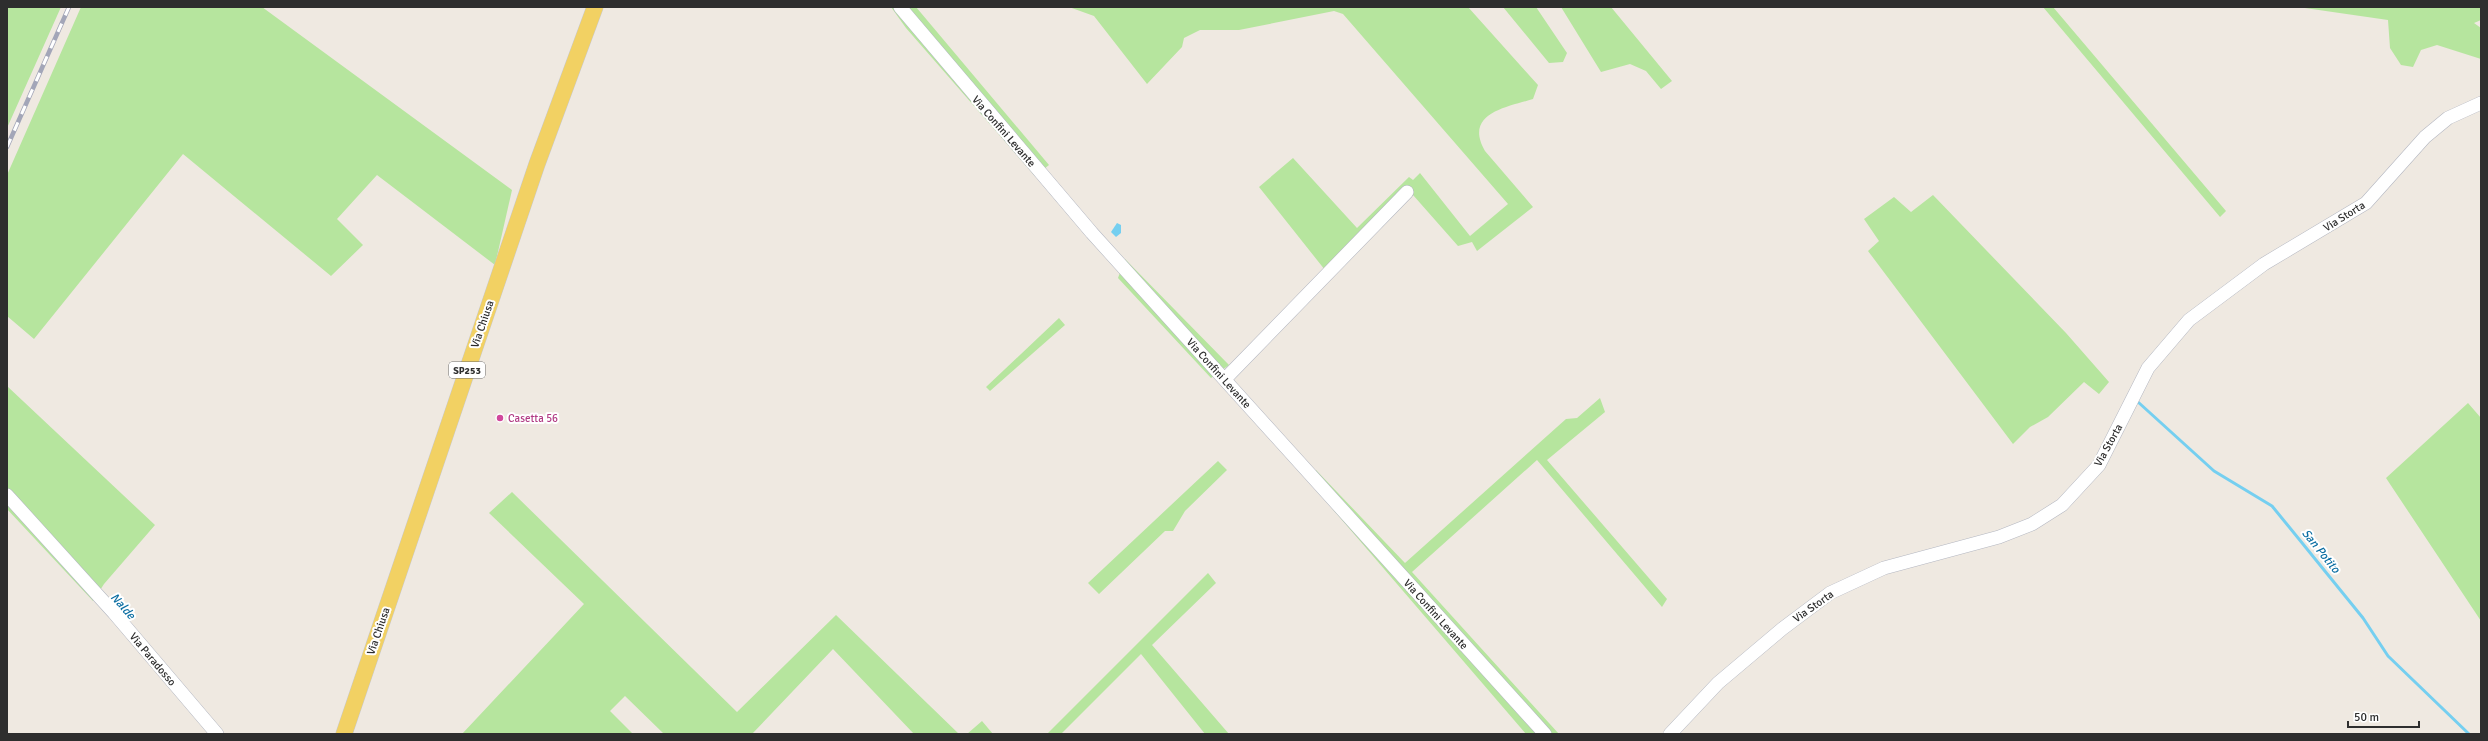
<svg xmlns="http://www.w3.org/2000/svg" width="2488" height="741" font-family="Signika,sans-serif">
  <rect width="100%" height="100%" fill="#efe9e1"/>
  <!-- green -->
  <path fill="#b6e59e" d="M7,7H61L7,128Z
    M81,7H262L512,190L495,265L377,175L337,219L363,245L331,276L183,154L34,339L7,316V175Z
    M891,7H916L1049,165L1035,176L906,28Z
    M1069,7H1468L1538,85L1533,99C1508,107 1463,113 1485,151L1533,207L1477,251L1472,242L1458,246L1413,195L1321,289L1325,270L1259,187L1293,158L1357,228L1409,177L1413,180L1420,173L1470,236L1508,204L1343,14L1334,11L1239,30H1200L1184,38L1182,47L1147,84L1094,16Z
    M1503,7H1536L1567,53L1563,62L1549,63Z
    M1561,7H1611L1672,81L1661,89L1646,71L1630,64L1601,72Z
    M2043,7H2053L2226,211L2220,217Z
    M2298,7H2481V20L2474,23L2481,28V59L2437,45L2421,50L2413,67L2401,65L2390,48L2388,20Z
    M1933,195L2066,333L2109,382L2099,394L2084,382L2048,417L2030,427L2013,444L1868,251L1879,241L1864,219L1894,197L1911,212Z
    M1125,259L1229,365L1211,378L1118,278Z
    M1059,318L1065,325L990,391L986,387Z
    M7,386L155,525L104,584L93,601L7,509Z
    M1600,398L1605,412L1547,460L1667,599L1662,607L1537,460L1412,572L1559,734H1526L1305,477L1316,470L1405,563L1566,419L1577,418Z
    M2468,403L2481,418V621L2386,478Z
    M1218,461L1227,470L1185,511L1173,531H1165L1099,594L1088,583Z
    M512,492L737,712L836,615L959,734H914L833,649L752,734H664L625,696L610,711L633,734H462L584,604L489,513Z
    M1208,573L1216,583L1152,645L1229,734H1205L1141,654L1061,734H1047Z
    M982,721L993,734H967Z"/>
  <!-- water -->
  <path fill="#75cff0" d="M1117,223L1121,225V233L1116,237L1111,232Z"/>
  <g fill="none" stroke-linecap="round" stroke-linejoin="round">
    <!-- stream -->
    <path stroke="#75cff0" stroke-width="3" d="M2138,402L2214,471L2272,506L2363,618L2388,656L2469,734"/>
    <!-- minor casing -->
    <g stroke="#b4b7c1" stroke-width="14">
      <path id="minor" d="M900,7L1092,233L1545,734
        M1225,379L1407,192
        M7,495L114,613L217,734
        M1670,734L1718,683L1782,629L1830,593L1884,568L1999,537L2032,524L2062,505L2099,465L2148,368L2189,320L2264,264L2366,203L2425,137L2448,118L2481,103"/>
    </g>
    <!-- major casing -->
    <g stroke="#c9c9c9" stroke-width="17">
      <path id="major" d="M344,734L537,164L595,7"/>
    </g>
    <!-- minor -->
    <use href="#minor" stroke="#fff" stroke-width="13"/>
    <!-- major -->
    <use href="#major" stroke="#f2d163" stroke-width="16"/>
    <!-- rail casing -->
    <g stroke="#a3a6b8" stroke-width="4.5">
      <path id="rail" d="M7,147L69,7"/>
    </g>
    <!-- rail -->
    <use href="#rail" stroke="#fff" stroke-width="3" stroke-dasharray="9" stroke-linecap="butt"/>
  </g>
  <!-- markers -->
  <circle fill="#d1479c" stroke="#fff" stroke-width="1.5" cx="500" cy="418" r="4"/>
  <g text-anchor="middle" stroke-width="4" stroke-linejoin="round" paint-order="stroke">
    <!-- shield labels -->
    <rect fill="#fff" stroke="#6d6d6d" stroke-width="1" x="449" y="362" width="36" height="16" rx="3"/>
    <g font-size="10" font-weight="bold" fill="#2e2e2e">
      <text x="467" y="374">SP253</text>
    </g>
    <!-- street labels -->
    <g font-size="11" fill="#2e2e2e" stroke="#fff">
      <text transform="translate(1004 131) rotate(49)" y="4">Via Confini Levante</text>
      <text transform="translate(2344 216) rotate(-32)" y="4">Via Storta</text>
      <text transform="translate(482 324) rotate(-71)" y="4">Via Chiusa</text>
      <text transform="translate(1219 373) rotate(48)" y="4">Via Confini Levante</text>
      <text transform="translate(2108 445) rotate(-61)" y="4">Via Storta</text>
      <text transform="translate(1813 606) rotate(-35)" y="4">Via Storta</text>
      <text transform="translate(1436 614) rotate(48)" y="4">Via Confini Levante</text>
      <text transform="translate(378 631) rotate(-71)" y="4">Via Chiusa</text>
      <text transform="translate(153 659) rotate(50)" y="4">Via Paradosso</text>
    </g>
    <!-- hotel labels -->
    <g font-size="11" fill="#b23c85" stroke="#fff" text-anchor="start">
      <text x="508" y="422">Casetta 56</text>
    </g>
    <!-- water labels -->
    <g font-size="12" font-style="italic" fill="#0d6fa3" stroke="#fff">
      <text transform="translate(2321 551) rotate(51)" y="4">San Potito</text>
      <text transform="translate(123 606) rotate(48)" y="4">Nalde</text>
    </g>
  </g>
  <!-- border -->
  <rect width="2488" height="741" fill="none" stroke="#2e2e2e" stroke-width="16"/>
  <!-- scale -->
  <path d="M2348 721v6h71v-6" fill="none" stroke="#2e2e2e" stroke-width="2"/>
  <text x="2354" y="721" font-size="12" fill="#2e2e2e" stroke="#ffffff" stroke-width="3" paint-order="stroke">50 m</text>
</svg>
